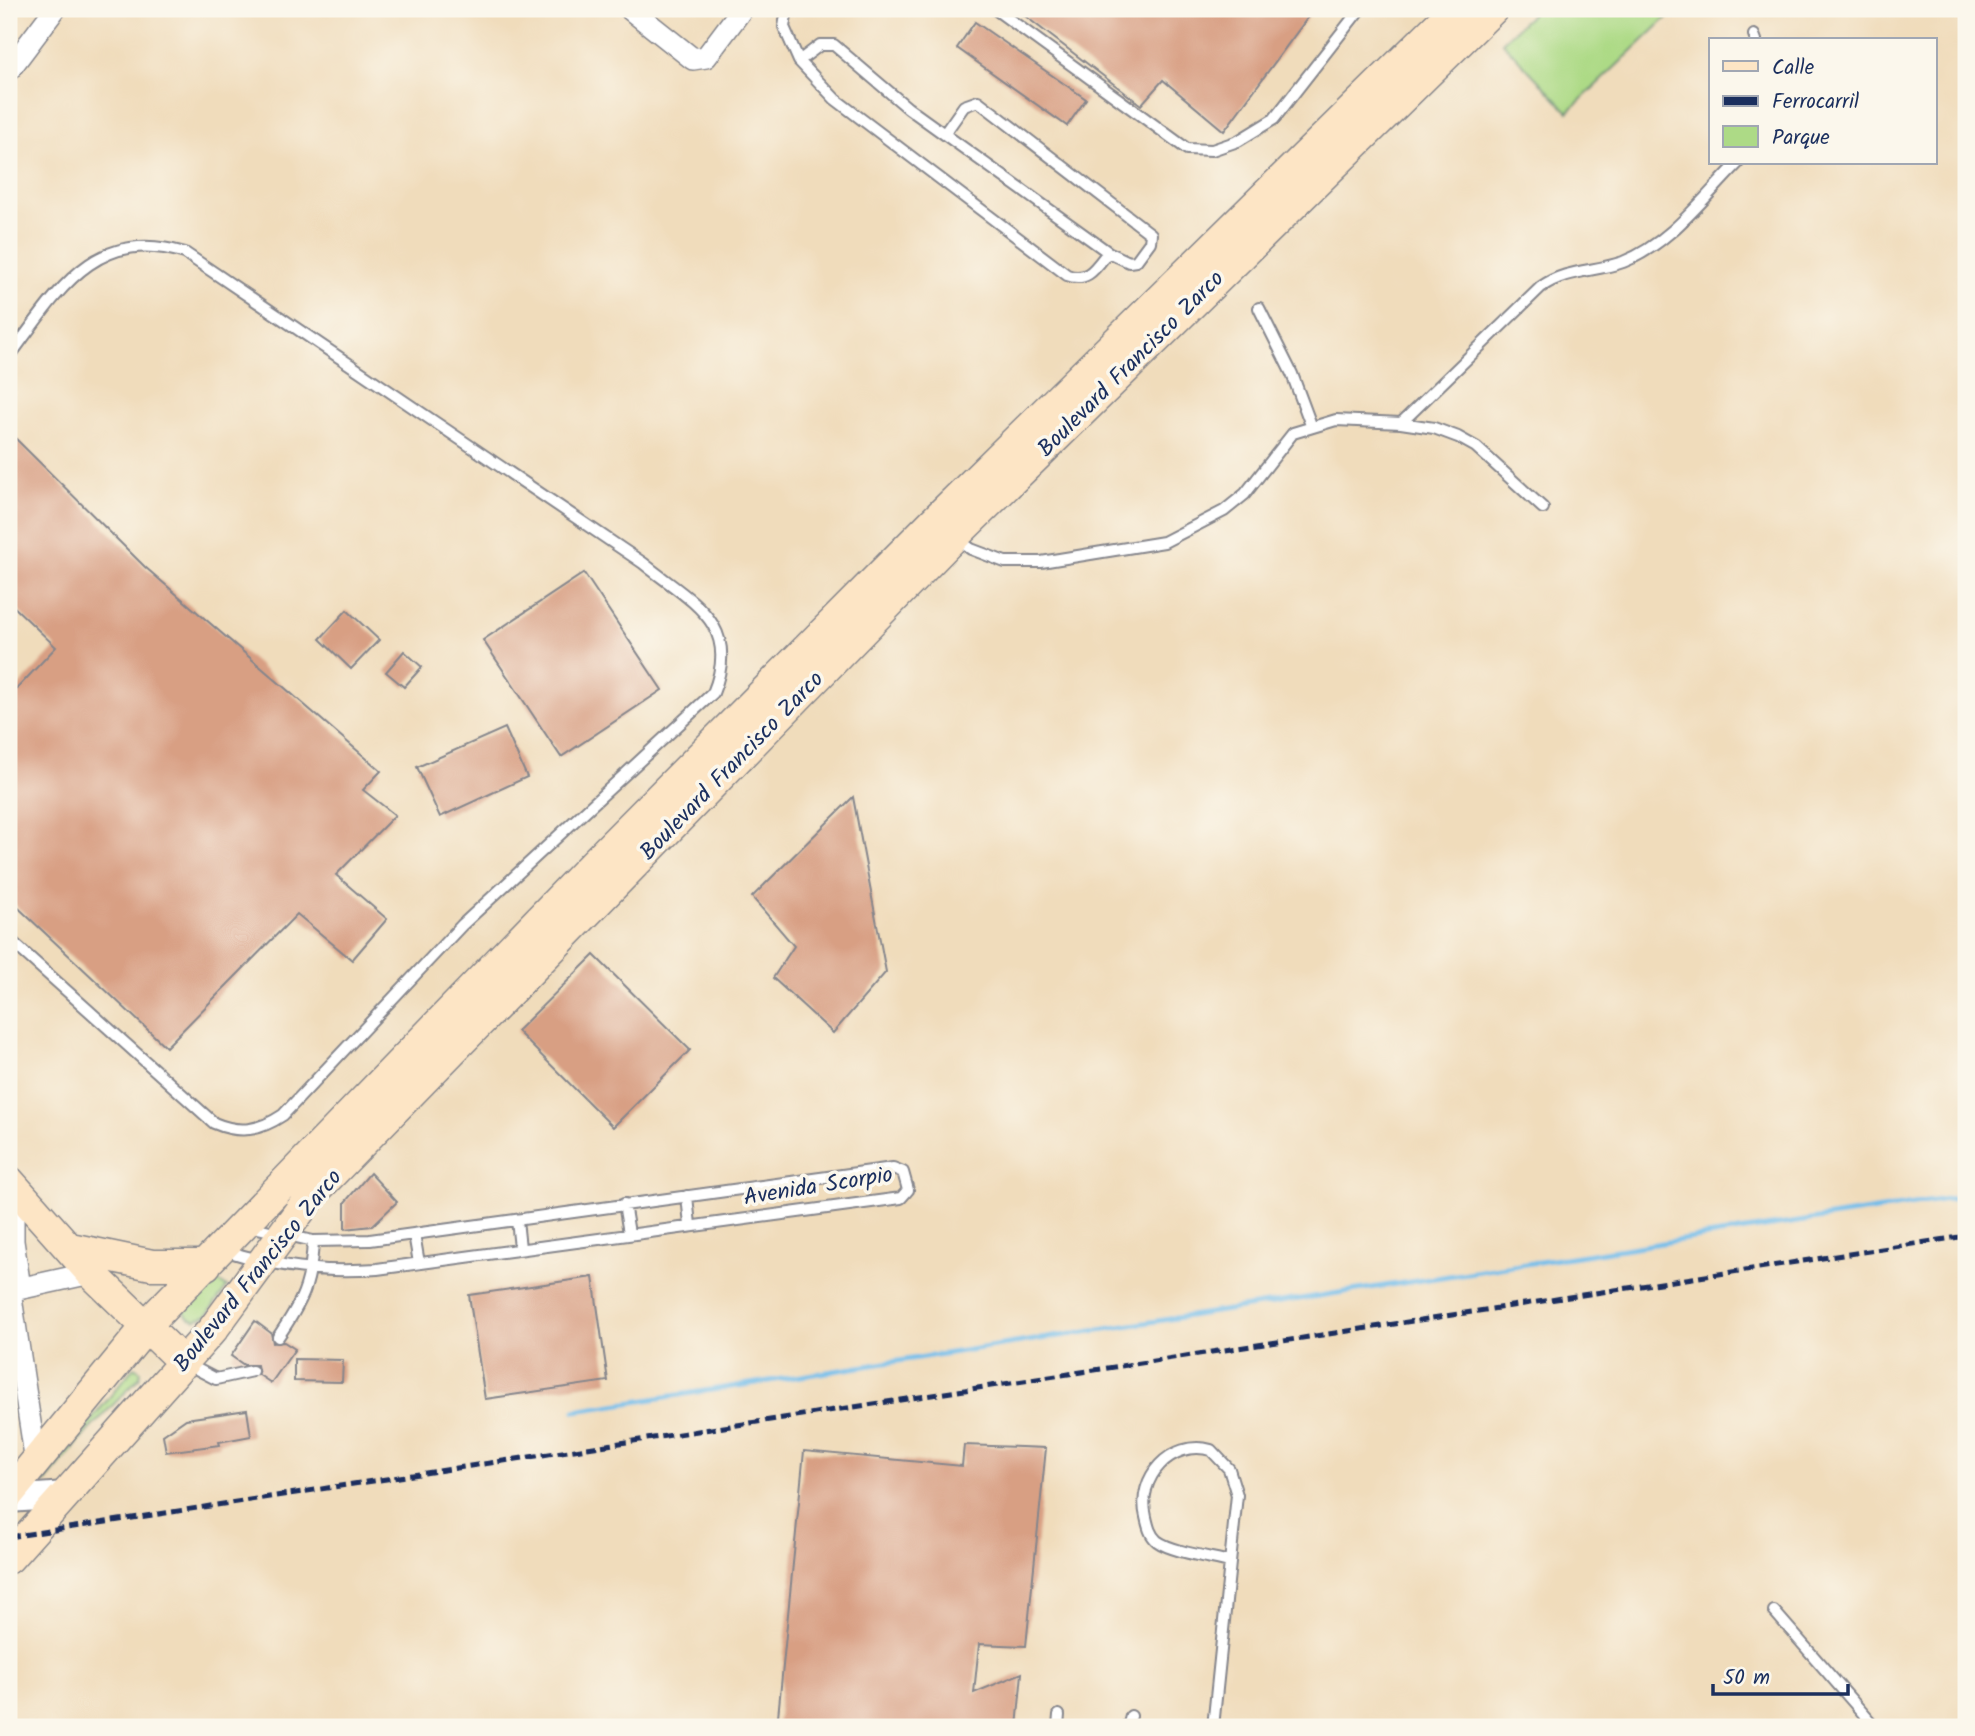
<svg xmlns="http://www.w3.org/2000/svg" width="1975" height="1736" font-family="Kalam,sans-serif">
  <rect width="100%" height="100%" fill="#fbf7ec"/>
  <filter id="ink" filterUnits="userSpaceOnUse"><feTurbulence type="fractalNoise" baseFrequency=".0143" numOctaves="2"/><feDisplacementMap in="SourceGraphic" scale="14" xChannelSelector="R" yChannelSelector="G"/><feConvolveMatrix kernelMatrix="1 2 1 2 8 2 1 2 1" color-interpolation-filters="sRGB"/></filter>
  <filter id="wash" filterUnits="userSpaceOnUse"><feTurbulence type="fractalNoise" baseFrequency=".00686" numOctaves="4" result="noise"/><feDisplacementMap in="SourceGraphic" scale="28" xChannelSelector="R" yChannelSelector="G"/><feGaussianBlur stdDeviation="1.57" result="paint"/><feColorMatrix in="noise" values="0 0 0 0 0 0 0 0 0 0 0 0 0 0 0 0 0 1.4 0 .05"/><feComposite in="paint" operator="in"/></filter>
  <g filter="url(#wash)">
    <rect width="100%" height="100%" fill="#f0dcbb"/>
    <!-- green -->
    <path fill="#adda86" stroke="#648472" stroke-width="2" d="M1537,9H1676L1568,112L1502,42Z
      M210,1275L227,1287L207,1315L195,1320L188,1317L182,1309Z
      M134,1367L141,1371L140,1377L88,1431L44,1484V1478Z"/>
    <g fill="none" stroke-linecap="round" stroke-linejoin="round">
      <!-- stream -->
      <path stroke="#70bcea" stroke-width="5" d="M575,1411L1966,1196"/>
    </g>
    <g id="blocks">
      <!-- building -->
      <path fill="#d89f83" d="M1016,9H1314L1224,131L1163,80L1141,105Z
        M975,22L1086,99L1067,126L957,48Z
        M9,432L145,567L381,771L363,790L395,815L336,875L387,919L352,960L297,914L166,1047L9,899V697L56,647L9,602Z
        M584,573L662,690L561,757L483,640Z
        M347,610L379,640L351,669L320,639Z
        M404,651L422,667L404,687L386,672Z
        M505,728L527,777L440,817L417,767Z
        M853,797L886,972L833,1033L773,978L794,946L752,897Z
        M594,955L690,1050L613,1127L517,1031Z
        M370,1173L397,1202L372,1226L345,1229V1202Z
        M593,1277L608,1381L485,1399L469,1295Z
        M255,1321L271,1333L273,1343L284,1342L295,1349L271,1383L259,1375L257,1365H244L231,1356Z
        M294,1359L343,1360L342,1382L294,1381Z
        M247,1410L251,1436L219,1442L220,1445L166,1452L163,1435L186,1419Z
        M964,1445L1046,1448L1026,1646L979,1644L974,1693L1022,1673L1017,1727H777L804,1451L962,1466Z"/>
    </g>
  </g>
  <g filter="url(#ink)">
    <use href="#blocks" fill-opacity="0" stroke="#86868c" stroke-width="2"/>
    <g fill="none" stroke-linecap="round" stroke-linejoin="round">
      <!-- service casing -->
      <g stroke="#86868c" stroke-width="14">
        <path id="service" d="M787,9L784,27L799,61L835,99L1067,275C1088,283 1096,267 1108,252L908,108L834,45H820L799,61
          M995,9L1187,149L1212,150L1238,141L1274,119L1360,9
          M1754,35L1756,40
          M945,133L964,106L978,101L1151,234L1150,242L1136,261L1129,262L1108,252
          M1259,308L1292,374L1311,425
          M9,357C57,293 94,225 185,253L643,563C691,602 742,623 713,693L462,925L283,1115C259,1131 240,1134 214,1123L9,939
          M1401,423L1541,287C1566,269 1595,272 1623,262C1670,244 1704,197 1738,163
          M956,538L971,549L1005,562H1041L1164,542L1224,511L1245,494L1293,433L1336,420L1401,423L1434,428L1458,437L1476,447L1543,508
          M687,1196L690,1225
          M624,1204L629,1233
          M517,1220L520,1248
          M414,1234L419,1263
          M223,1250C277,1267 321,1273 377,1269L901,1198L908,1190L903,1172L893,1168L370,1240L313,1241L249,1226
          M278,1337C302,1302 311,1285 313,1241
          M187,1364L216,1379L252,1371
          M1774,1611L1875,1727
          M1058,1727L1059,1715
          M1128,1727L1131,1716
          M1213,1727L1237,1495L1229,1469L1211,1450C1171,1439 1136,1478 1146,1517C1148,1526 1150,1535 1157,1541C1172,1552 1211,1557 1230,1562"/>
      </g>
      <!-- minor casing -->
      <g stroke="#86868c" stroke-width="24">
        <path id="minor" d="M630,9L693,59L706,57L742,9
          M9,70L55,9
          M13,1186V1241L20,1288
          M9,1291L91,1273
          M10,1291L36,1462"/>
      </g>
      <!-- tertiary casing -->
      <g stroke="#86868c" stroke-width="30">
        <path id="tertiary" d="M9,1499L66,1495"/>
      </g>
      <!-- secondary casing -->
      <g stroke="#86868c" stroke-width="33">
        <path id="secondary" d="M9,1181L91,1273L184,1363
          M70,1248L152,1265H206
          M9,1494L156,1315L592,865L931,524L1455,9
          M9,1558L213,1329L313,1193L954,537L1493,9"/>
      </g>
      <!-- service -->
      <use href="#service" stroke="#fff" stroke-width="10"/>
      <!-- minor -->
      <use href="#minor" stroke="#fff" stroke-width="21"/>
      <!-- tertiary -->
      <use href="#tertiary" stroke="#fff" stroke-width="26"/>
      <!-- secondary -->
      <use href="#secondary" stroke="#fde5c5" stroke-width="30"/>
      <!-- rail -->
      <path stroke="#1b2f5e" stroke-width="5" stroke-dasharray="10 5" stroke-linecap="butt" d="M9,1537L1966,1236"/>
    </g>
  </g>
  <g text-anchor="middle" stroke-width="7" stroke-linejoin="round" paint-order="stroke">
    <!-- street labels -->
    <g font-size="23" fill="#1b2f5e" stroke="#fbf7ec">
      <text transform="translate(1130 363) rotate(-45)" y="8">Boulevard Francisco Zarco</text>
      <text transform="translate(731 765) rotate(-46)" y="8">Boulevard Francisco Zarco</text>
      <text transform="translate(818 1185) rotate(-9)" y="8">Avenida Scorpio</text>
      <text transform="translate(257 1270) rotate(-51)" y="8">Boulevard Francisco Zarco</text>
    </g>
  </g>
  <!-- margin -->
  <rect width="1975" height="1736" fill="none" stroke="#fbf7ec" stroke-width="35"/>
  <!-- legend -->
  <rect x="1709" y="38" width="228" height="126" fill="#fbf7ec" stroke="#a1a7b3" stroke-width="2"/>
  <rect x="1723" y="61" width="35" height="10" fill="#fde5c5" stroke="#a1a7b3" stroke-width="2"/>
  <text x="1772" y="74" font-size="21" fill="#1b2f5e">Calle</text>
  <rect x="1723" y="96" width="35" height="10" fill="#1b2f5e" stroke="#a1a7b3" stroke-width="2"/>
  <text x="1772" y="108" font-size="21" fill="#1b2f5e">Ferrocarril</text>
  <rect x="1723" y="126" width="35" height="21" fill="#adda86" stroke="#a1a7b3" stroke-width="2"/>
  <text x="1772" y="144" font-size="21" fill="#1b2f5e">Parque</text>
  <!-- scale -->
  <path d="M1713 1684v10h135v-10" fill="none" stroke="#1b2f5e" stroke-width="3.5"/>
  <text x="1723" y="1684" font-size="21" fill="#1b2f5e" stroke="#fbf7ec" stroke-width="5" paint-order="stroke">50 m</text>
</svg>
